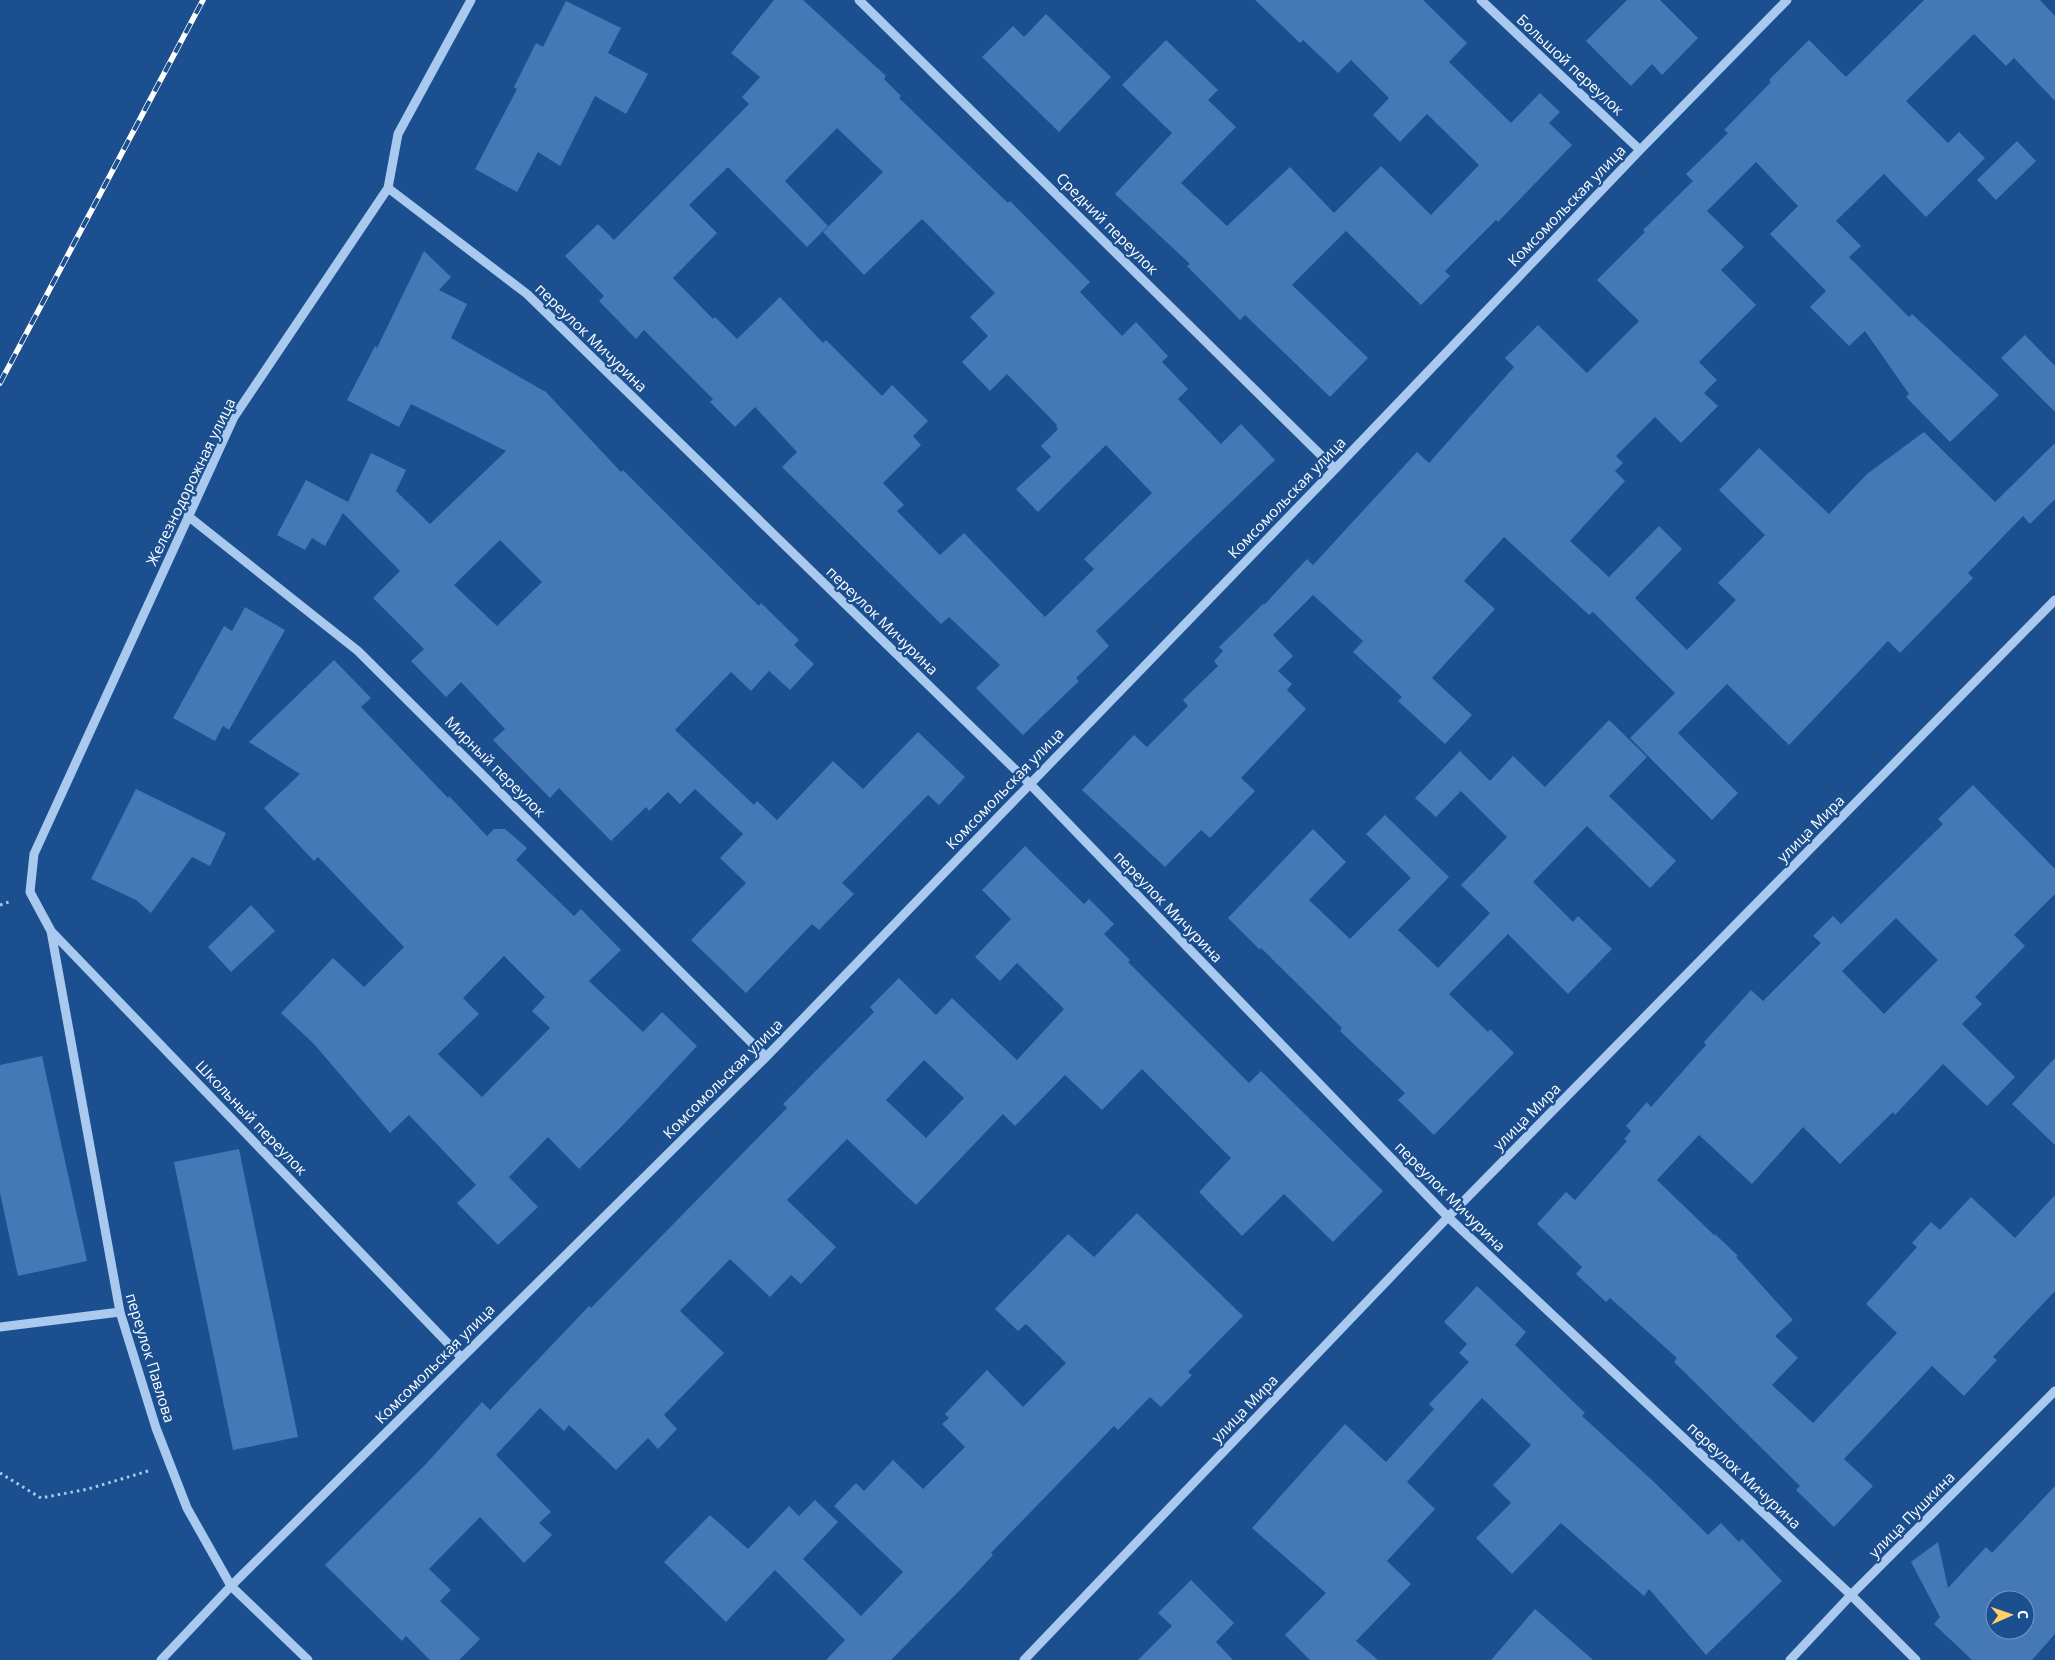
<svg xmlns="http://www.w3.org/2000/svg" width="2055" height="1660" font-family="'Open Sans',sans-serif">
  <rect width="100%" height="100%" fill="#1b4f8f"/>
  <!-- building -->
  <path fill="#4478b7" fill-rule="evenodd" d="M774,0H803L886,76L884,79L901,96L899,98L1008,203L1010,201L1090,282L1080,292L1122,336L1136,322L1168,356L1162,362L1188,389L1178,399L1221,444L1241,424L1275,460L1096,631L1109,646L1076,678L1079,681L1023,735L976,688L1000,665L949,617L941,624L782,467L797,452L755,407L735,427L710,402L713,399L644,330L636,339L599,301L604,296L565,256L598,224L614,240L749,104L742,97L760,77L731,53ZM837,128L883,172L823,232L864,275L922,219L995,293L970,317L988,336L962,362L990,391L1007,374L1057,425L1056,426L1058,429L1041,446L1051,457L1016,489L1038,512L1106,445L1152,493L1084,559L1094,569L1045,617L964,533L940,555L897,511L904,505L883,483L921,445L913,436L928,421L892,385L882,396L826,340L823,343L780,297L737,339L715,317L713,319L673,278L717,233L689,205L728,167L807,247L828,226L785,181Z
    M1255,0H1423L1467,43L1449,62L1511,123L1540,93L1560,112L1549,123L1572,145L1498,222L1496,220L1445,271L1450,276L1421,305L1346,231L1292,285L1368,358L1330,397L1245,315L1240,320L1187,266L1190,264L1115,194L1172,133L1122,85L1166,40L1218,90L1208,100L1236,127L1181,183L1227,226L1290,167L1334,213L1381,166L1431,215L1479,165L1427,114L1400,142L1373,115L1389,98L1351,60L1338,73L1303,40L1300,43Z
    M1627,0H1660L1698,38L1662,75L1652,64L1631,86L1586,41Z
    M1924,0H2040L2055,16V101L2014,58L2006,66L1974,34L1906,101L1948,143L1959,132L1985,158L1926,217L1884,174L1836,221L1861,246L1849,257L1909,317L1912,314L1999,395L1950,442L1906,397L1909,394L1865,331L1849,346L1810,307L1826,291L1770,234L1798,206L1756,162L1707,211L1744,247L1721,270L1756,305L1699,362L1717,380L1704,393L1718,406L1681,443L1655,417L1616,456L1623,463L1615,471L1625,481L1570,541L1609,577L1659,526L1682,549L1635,598L1687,650L1736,600L1718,583L1765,535L1719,490L1759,448L1829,514L1867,474L1924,432L1995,502L2055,443V499L2030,524L2023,516L1968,573L1973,578L1900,653L1888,641L1789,745L1727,684L1678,733L1738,793L1712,820L1630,738L1675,693L1593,612L1589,615L1504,537L1464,581L1495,609L1432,678L1472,715L1445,744L1398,701L1402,697L1353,652L1363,641L1313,595L1273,635L1293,656L1278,671L1292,684L1287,690L1306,709L1241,778L1255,791L1210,838L1201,830L1165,867L1082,790L1134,735L1147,747L1188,706L1183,700L1218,666L1214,661L1223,651L1219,647L1263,604L1264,605L1307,559L1313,565L1417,452L1429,463L1514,367L1505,358L1538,325L1587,373L1639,321L1597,280L1645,232L1643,230L1693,181L1686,174L1728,133L1724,130L1771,82L1769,80L1809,40L1846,77Z
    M566,1L621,28L608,53L648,74L626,114L595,96L560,166L538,152L517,192L475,169L517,89L514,87L536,43L543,47Z
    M1046,14L1111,77L1059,132L982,57L1013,26L1024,37Z
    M2017,141L2036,161L1996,200L1977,180Z
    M424,251L451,277L439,290L467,304L451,338L546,392L621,472L623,470L759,606L761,603L799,640L794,645L814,664L790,690L769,671L751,691L731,672L675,730L754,805L757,801L777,820L833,761L863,789L918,732L965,777L939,805L928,795L842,883L854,894L819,930L812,924L746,993L691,940L746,883L720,858L743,834L695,789L680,804L668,792L649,811L646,807L611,841L559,788L550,798L493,740L505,729L461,682L446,697L411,661L424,649L373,598L400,571L343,513L325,546L312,538L305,550L277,535L306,480L348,502L371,453L406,470L396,491L430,524L506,451L411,404L399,427L347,400L375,346L377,348ZM500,540L542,582L497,626L454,585Z
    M2025,335L2055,366V412L2001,358Z
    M245,607L285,630L229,730L223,726L215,741L173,718L224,626L232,631Z
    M334,660L371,698L361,707L448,798L449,796L487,836L494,829H505L527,848L516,860L574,916L581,909L621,950L589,981L643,1032L662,1012L697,1046L624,1124L579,1169L548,1137L509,1177L538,1207L498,1245L457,1203L476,1185L409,1115L390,1133L314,1044L281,1013L333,958L364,987L404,947L318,857L314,861L264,808L300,774L249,742ZM504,956L545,997L532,1011L550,1028L482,1097L438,1054L479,1014L463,998Z
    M1609,720L1647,757L1609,796L1676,861L1650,888L1587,826L1533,882L1573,922L1578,916L1612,949L1568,994L1508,934L1457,986L1438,968L1490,913L1461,885L1507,837L1461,791L1436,817L1415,798L1460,751L1490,781L1513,756L1545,787Z
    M1973,785L2055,869V894L2014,935L2025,946L1975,997L1982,1004L1962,1024L2015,1077L1987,1106L1943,1064L1895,1115L1893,1112L1840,1164L1803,1127L1752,1184L1699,1135L1657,1180L1714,1235L1715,1234L1738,1256L1736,1257L1793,1320L1775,1336L1798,1358L1772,1385L1813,1423L1897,1333L1866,1304L1917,1247L1912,1243L1931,1222L1940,1230L1971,1197L2015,1238L2055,1195V1291L1993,1357L1997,1360L1964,1396L1932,1366L1844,1459L1873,1486L1834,1527L1796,1490L1800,1486L1674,1362L1677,1358L1610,1298L1606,1302L1576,1274L1582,1267L1537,1224L1566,1192L1575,1200L1627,1141L1624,1139L1631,1131L1626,1126L1647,1102L1651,1107L1706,1045L1704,1042L1751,990L1763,1001L1821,943L1813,936L1833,916L1841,924L1943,824L1938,819ZM1896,918L1938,960L1884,1014L1842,971Z
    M136,789L226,833L210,866L192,857L151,913L136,900L91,879Z
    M1385,815L1449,877L1398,930L1457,986L1449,994L1488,1032L1490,1029L1514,1053L1434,1135L1398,1100L1405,1093L1340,1031L1342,1028L1261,948L1260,950L1228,918L1313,829L1346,862L1309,900L1350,939L1411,878L1366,834Z
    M1025,846L1084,904L1089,899L1114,924L1104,934L1130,960L1128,962L1249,1083L1261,1071L1383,1191L1333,1242L1284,1194L1242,1236L1199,1192L1231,1158L1142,1069L1102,1110L1065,1075L1015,1126L1003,1114L916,1205L847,1139L787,1200L836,1247L801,1284L791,1275L770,1297L730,1259L680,1311L724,1353L664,1415L677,1429L658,1449L648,1438L616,1470L569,1425L564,1431L540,1408L496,1455L551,1512L539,1523L552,1535L524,1563L480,1517L429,1569L451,1590L440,1601L480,1639L459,1660H430L406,1636L402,1641L325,1565L426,1464L482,1402L490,1410L589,1306L591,1308L787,1108L783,1104L874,1012L870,1007L899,978L936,1015L952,998L1017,1060L1064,1009L1017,963L1000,981L975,957L1011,919L982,890ZM924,1060L964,1098L926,1138L886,1100Z
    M251,905L275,931L231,972L208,947Z
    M42,1056L87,1261L18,1276L0,1193V1065Z
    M2055,1058V1145L2012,1104Z
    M239,1149L298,1437L233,1450L174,1162Z
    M1137,1213L1243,1316L1188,1372L1192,1375L1161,1407L1150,1397L1118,1430L1114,1426L991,1553L993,1555L962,1588L891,1660H826L845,1640L775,1570L726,1622L664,1562L710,1515L748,1549L789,1506L799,1516L815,1500L838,1522L803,1559L861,1616L903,1572L834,1506L856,1483L864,1491L893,1460L923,1489L965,1447L942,1424L949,1418L945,1414L987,1370L1023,1407L1066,1363L1026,1324L1018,1331L995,1309L1068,1234L1094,1257Z
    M1477,1286L1526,1332L1515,1345L1585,1413L1582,1416L1654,1482L1708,1535L1721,1523L1739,1542L1742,1539L1782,1581L1706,1655L1649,1589L1644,1596L1561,1523L1512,1574L1476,1538L1511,1503L1493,1485L1531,1445L1482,1398L1407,1482L1435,1509L1387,1561L1411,1584L1356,1641L1378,1660H1310L1285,1635L1326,1593L1252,1528L1345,1424L1386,1462L1434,1409L1429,1404L1469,1362L1459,1353L1467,1344L1444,1322Z
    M2055,1486V1634L2032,1660H1972L1934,1624L1940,1617L1911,1562L1938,1542L1948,1588L1986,1547L1992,1553ZM1995,1600H2025V1630H1995Z
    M1191,1580L1234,1623L1216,1642L1233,1660H1138L1172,1626L1158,1613Z
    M1535,1609L1593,1660H1491Z"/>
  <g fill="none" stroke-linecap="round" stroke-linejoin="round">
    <!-- path -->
    <path stroke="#a9c9ee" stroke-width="3" stroke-dasharray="2.5 4" stroke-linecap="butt" d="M0,905L9,902
      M0,1473L41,1498L88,1489L148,1471"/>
    <!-- minor -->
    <path stroke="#a9c9ee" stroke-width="9" d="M859,0L1335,469
      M1481,0L1640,150
      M388,188L527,294L1029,783L1448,1217L1851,1595L1916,1660
      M188,516L358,651L766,1057
      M51,931L120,1312L156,1428L187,1508L231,1586L308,1660
      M0,1327L120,1312
      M461,1357L51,931L30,892L34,854L234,417L388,188L398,134L471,0
      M161,1660L231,1586L766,1057L1335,469L1640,150L1787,0
      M1024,1660L1448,1217L2055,600
      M1790,1660L1851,1595L2055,1391"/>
    <!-- rail casing -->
    <g stroke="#fff" stroke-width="5.5">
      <path id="rail" d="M0,383L203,0"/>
    </g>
    <!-- rail -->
    <use href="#rail" stroke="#1b4f8f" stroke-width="4" stroke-dasharray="11" stroke-linecap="butt"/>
  </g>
  <g text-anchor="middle" stroke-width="4.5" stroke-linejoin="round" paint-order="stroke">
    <!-- street labels -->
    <g font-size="15" fill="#fff" stroke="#1b4f8f">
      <text transform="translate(1570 65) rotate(43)" y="5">Большой переулок</text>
      <text transform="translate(1567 206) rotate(-46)" y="5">Комсомольская улица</text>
      <text transform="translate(1107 224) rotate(45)" y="5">Средний переулок</text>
      <text transform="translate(591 338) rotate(44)" y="5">переулок Мичурина</text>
      <text transform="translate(191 482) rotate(-64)" y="5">Железнодорожная улица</text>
      <text transform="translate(1287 498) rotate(-46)" y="5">Комсомольская улица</text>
      <text transform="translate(882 621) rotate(44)" y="5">переулок Мичурина</text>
      <text transform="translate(495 767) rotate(45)" y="5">Мирный переулок</text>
      <text transform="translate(1005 789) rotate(-46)" y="5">Комсомольская улица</text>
      <text transform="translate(1811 829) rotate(-45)" y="5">улица Мира</text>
      <text transform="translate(1168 907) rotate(46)" y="5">переулок Мичурина</text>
      <text transform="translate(723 1079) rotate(-45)" y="5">Комсомольская улица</text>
      <text transform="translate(1527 1117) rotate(-45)" y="5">улица Мира</text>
      <text transform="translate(251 1118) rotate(46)" y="5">Школьный переулок</text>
      <text transform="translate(1450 1197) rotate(45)" y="5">переулок Мичурина</text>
      <text transform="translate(150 1358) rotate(73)" y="5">переулок Павлова</text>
      <text transform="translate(435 1364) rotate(-45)" y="5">Комсомольская улица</text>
      <text transform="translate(1245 1409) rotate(-46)" y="5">улица Мира</text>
      <text transform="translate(1744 1476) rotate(43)" y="5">переулок Мичурина</text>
      <text transform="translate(1912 1515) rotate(-45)" y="5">улица Пушкина</text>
    </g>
  </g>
  <!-- north arrow -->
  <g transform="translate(2010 1615) rotate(88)"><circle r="24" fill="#1b4f8f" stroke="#7695bc"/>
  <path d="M0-4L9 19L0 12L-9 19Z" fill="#ffd166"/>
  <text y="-8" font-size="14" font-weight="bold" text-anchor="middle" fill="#ffffff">С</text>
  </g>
</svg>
